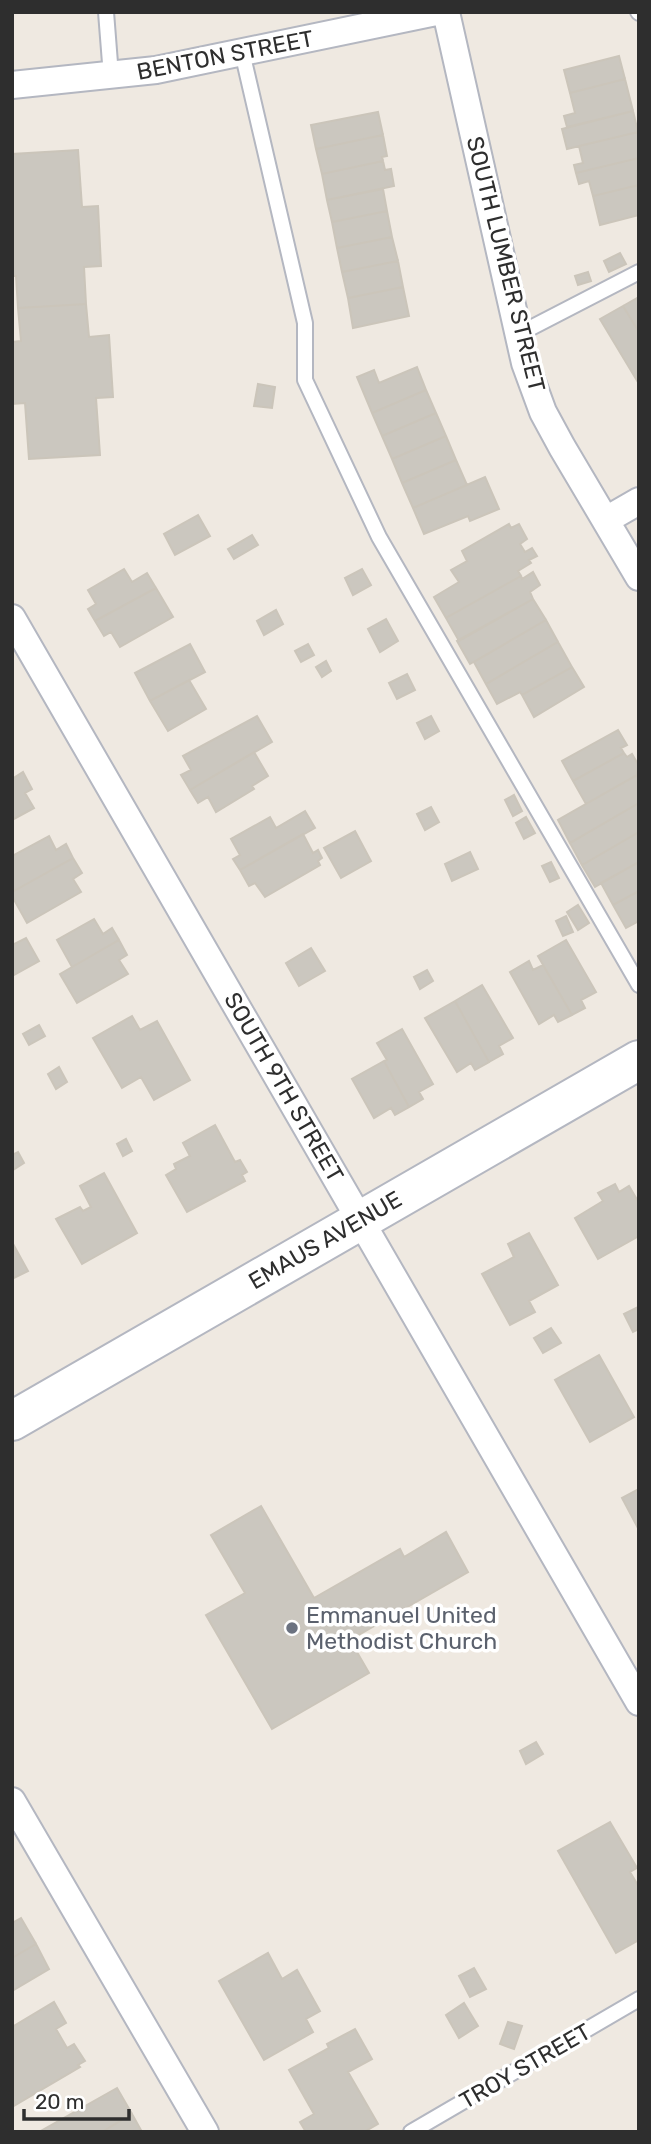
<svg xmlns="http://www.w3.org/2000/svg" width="651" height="2144" font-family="Rubik,sans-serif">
  <rect width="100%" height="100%" fill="#efe9e1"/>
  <!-- building -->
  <path fill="#cbc7bf" stroke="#cbc5ba" stroke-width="2" d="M619,56L625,79L570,93L564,70Z
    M625,79L633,111L567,127L564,116L575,113L570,93Z
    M633,111L638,132L567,149L562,129Z
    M378,112L383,135L316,149L311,125Z
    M638,132L639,158L576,173L574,165L583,163L579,146Z
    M383,135L387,156L382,157L383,161L322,174L316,149Z
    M78,150L82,207L98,206L101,266L84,267L86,304L18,308L16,276H12V154Z
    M639,158V185L593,196L589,181L579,184L576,173Z
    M383,161L385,170L391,169L394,186L327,200L322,174Z
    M639,185V215L600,225L593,196Z
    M383,189L387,211L332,222L327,200Z
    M387,211L392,237L337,248L332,222Z
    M392,237L398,261L342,272L337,248Z
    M620,253L626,264L609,272L604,261Z
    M398,261L403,287L348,298L342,272Z
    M588,272L591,281L578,285L575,276Z
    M403,287L409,316L353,328L348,298Z
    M639,297V332L623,306Z
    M86,304L89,337L109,335L113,397L96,398L100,455L29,459L25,403L12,404V342L21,341L18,308Z
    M623,306L639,332V384L600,319Z
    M417,367L426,390L372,413L357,377L374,370L379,383Z
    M258,384L275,387L272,408L254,406Z
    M426,390L436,413L382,436L372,413Z
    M436,413L446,436L392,459L382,436Z
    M446,436L456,460L402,483L392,459Z
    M456,460L467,485L413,508L402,483Z
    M485,477L499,509L470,521L468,516L424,534L413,508Z
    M198,515L210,536L175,555L164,534Z
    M509,524L511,528L519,524L527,539L520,544L525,552L532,548L537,556L529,560L531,563L518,571L521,576L446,618L434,597L459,582L451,570L467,561L462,551Z
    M252,535L258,545L234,559L228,549Z
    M124,569L132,582L147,573L156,588L95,621L88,609L96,604L88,590Z
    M362,569L371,585L353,595L345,578Z
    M533,572L540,585L530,592L533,599L459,641L446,618L521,576L522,579Z
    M156,588L173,617L120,647L111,632L104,636L95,621Z
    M533,599L546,620L470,664L457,641Z
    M276,610L283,624L264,635L257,621Z
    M386,619L398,641L380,652L368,629Z
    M546,620L558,642L486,684L474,662Z
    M558,642L572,667L522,695L520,692L497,704L486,684Z
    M190,644L205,672L150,701L135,673Z
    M308,644L314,655L301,662L295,651Z
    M326,661L331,671L322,677L316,667Z
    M572,667L584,687L534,717L522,695Z
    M407,674L415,690L397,699L389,683Z
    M189,680L206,709L168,731L150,701Z
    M257,716L272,742L190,790L181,775L191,770L183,756Z
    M431,716L439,731L425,739L417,723Z
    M618,730L627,745L621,748L624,753L573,781L562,761Z
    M254,752L268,776L252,786L254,789L216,812L208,797L198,803L190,790Z
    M624,753L627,757L632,754L639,766L637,775L586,804L573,781Z
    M23,772L32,789L25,793L34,808L12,820V779Z
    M637,775L639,779V803L570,843L558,820Z
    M514,795L522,811L513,816L505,800Z
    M639,803V832L582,865L570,843Z
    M431,807L439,822L425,830L417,814Z
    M305,811L315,828L240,870L233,859L240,855L231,839L270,817L276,828Z
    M526,817L535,833L524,839L516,823Z
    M355,831L371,861L341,878L324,848Z
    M639,832V862L595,887L582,865Z
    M303,834L313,853L318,850L322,858L318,861L320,865L265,897L255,883L249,886L240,870Z
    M49,836L56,850L66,844L73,858L12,892V856Z
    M470,852L478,869L452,881L445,864Z
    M73,858L82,873L73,879L81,892L27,923L12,896V892Z
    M551,862L559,878L550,882L542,866Z
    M639,862V891L613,905L601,883Z
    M639,891V921L626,928L613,905Z
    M578,905L589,923L578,930L567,912Z
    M566,916L573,932L563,936L556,921Z
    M94,919L103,934L112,928L119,940L72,967L57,940Z
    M26,938L39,961L12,976V945Z
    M119,940L127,955L119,960L128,974L77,1003L60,974Z
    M566,940L596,992L581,1000L585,1008L572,1015L538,956Z
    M311,948L325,971L299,986L286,963Z
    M529,961L533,970L543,965L572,1015L558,1022L554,1015L539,1024L510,972Z
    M427,970L433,981L420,989L414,977Z
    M482,985L513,1038L499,1046L503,1054L489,1062L455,1001Z
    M455,1001L489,1062L475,1070L471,1063L457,1072L425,1018Z
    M132,1016L140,1030L157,1021L190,1080L154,1100L141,1077L122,1088L93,1038Z
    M39,1025L45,1036L29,1045L23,1034Z
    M402,1029L433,1084L419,1092L423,1099L409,1107L384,1061L387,1060L377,1043Z
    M384,1061L409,1107L395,1115L391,1108L374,1118L352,1079Z
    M59,1067L67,1082L56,1089L48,1074Z
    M215,1125L235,1162L240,1160L247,1172L242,1175L245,1181L187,1212L166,1175L176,1169L174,1164L190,1156L183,1143Z
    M126,1139L132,1151L123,1156L117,1144Z
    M18,1152L24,1163L13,1170L12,1155Z
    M104,1173L137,1233L82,1264L56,1219L80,1207L83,1211L91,1207L80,1186Z
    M615,1184L619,1192L629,1186L639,1203V1236L598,1259L575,1218L603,1201L598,1193Z
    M529,1233L558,1285L529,1301L535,1312L510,1325L482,1274L514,1257L508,1244Z
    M12,1242L28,1271L12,1279Z
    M638,1307L639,1329L633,1332L624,1314Z
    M551,1328L561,1343L543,1353L534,1338Z
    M599,1355L634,1417L590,1442L555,1380Z
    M639,1489V1530L622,1498Z
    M261,1506L314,1598L400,1549L404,1557L446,1532L468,1572L350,1640L369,1673L272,1729L206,1615L245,1593L211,1535Z
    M536,1742L543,1754L526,1764L520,1751Z
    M610,1822L637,1868L630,1872L639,1887V1940L616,1953L558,1851Z
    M21,1918L36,1944L12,1958V1923Z
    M36,1944L49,1969L12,1991V1958Z
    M268,1953L282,1979L297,1970L320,2011L306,2019L313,2032L264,2060L219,1981Z
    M474,1968L486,1989L470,1997L459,1976Z
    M54,2002L66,2023L56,2029L67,2048L74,2044L85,2061L78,2065L80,2067L12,2107V2027Z
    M464,2003L478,2026L459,2038L446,2015Z
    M508,2022L522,2026L514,2049L500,2044Z
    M355,2029L372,2059L348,2072L378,2124L364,2132H306L300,2122L314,2114L289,2070L329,2048L327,2044Z
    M117,2088L132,2114L102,2132H39Z
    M132,2114L142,2132H102Z"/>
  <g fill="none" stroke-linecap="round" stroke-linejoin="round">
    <!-- service casing -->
    <g stroke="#b4b7c1" stroke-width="18">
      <path id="service" d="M106,12L111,76
        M638,12L639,13
        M242,52L305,323V380L379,537L639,985
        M519,334L639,272
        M411,2132L639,1999"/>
    </g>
    <!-- minor casing -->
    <g stroke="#b4b7c1" stroke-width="30">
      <path id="minor" d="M446,12L525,363L543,412L562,447L639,577
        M12,85L156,70L436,12
        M606,520L639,501
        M12,618L639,1702
        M12,1801L205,2132"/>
    </g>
    <!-- secondary casing -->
    <g stroke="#b4b7c1" stroke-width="42">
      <path id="secondary" d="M12,1421L639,1060"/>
    </g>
    <!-- service -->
    <use href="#service" stroke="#fff" stroke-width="14"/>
    <!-- minor -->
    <use href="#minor" stroke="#fff" stroke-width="26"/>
    <!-- secondary -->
    <use href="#secondary" stroke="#fff" stroke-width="38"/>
  </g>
  <!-- markers -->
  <circle fill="#6b7280" stroke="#fff" stroke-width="2.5" cx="292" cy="1628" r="7"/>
  <g text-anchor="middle" stroke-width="7" stroke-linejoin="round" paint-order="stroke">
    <!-- street labels -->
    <g font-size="23" fill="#2e2e2e" stroke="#fff">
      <text transform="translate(225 55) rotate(-11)" y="8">BENTON STREET</text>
      <text transform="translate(506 264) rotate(76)" y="8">SOUTH LUMBER STREET</text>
      <text transform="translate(284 1087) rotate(60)" y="8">SOUTH 9TH STREET</text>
      <text transform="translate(325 1240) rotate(-30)" y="8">EMAUS AVENUE</text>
      <text transform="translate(525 2066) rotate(-30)" y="8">TROY STREET</text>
    </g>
    <!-- worship labels -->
    <g font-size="23" fill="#5b616d" stroke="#fff" text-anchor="start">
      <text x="306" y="1623">Emmanuel United<tspan x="306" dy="26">Methodist Church</tspan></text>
    </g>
  </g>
  <!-- border -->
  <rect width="651" height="2144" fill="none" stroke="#2e2e2e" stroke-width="28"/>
  <!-- scale -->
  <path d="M24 2109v10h105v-10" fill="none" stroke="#2e2e2e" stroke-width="3.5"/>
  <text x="35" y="2109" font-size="21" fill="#2e2e2e" stroke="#ffffff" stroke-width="5" paint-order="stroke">20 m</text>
</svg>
